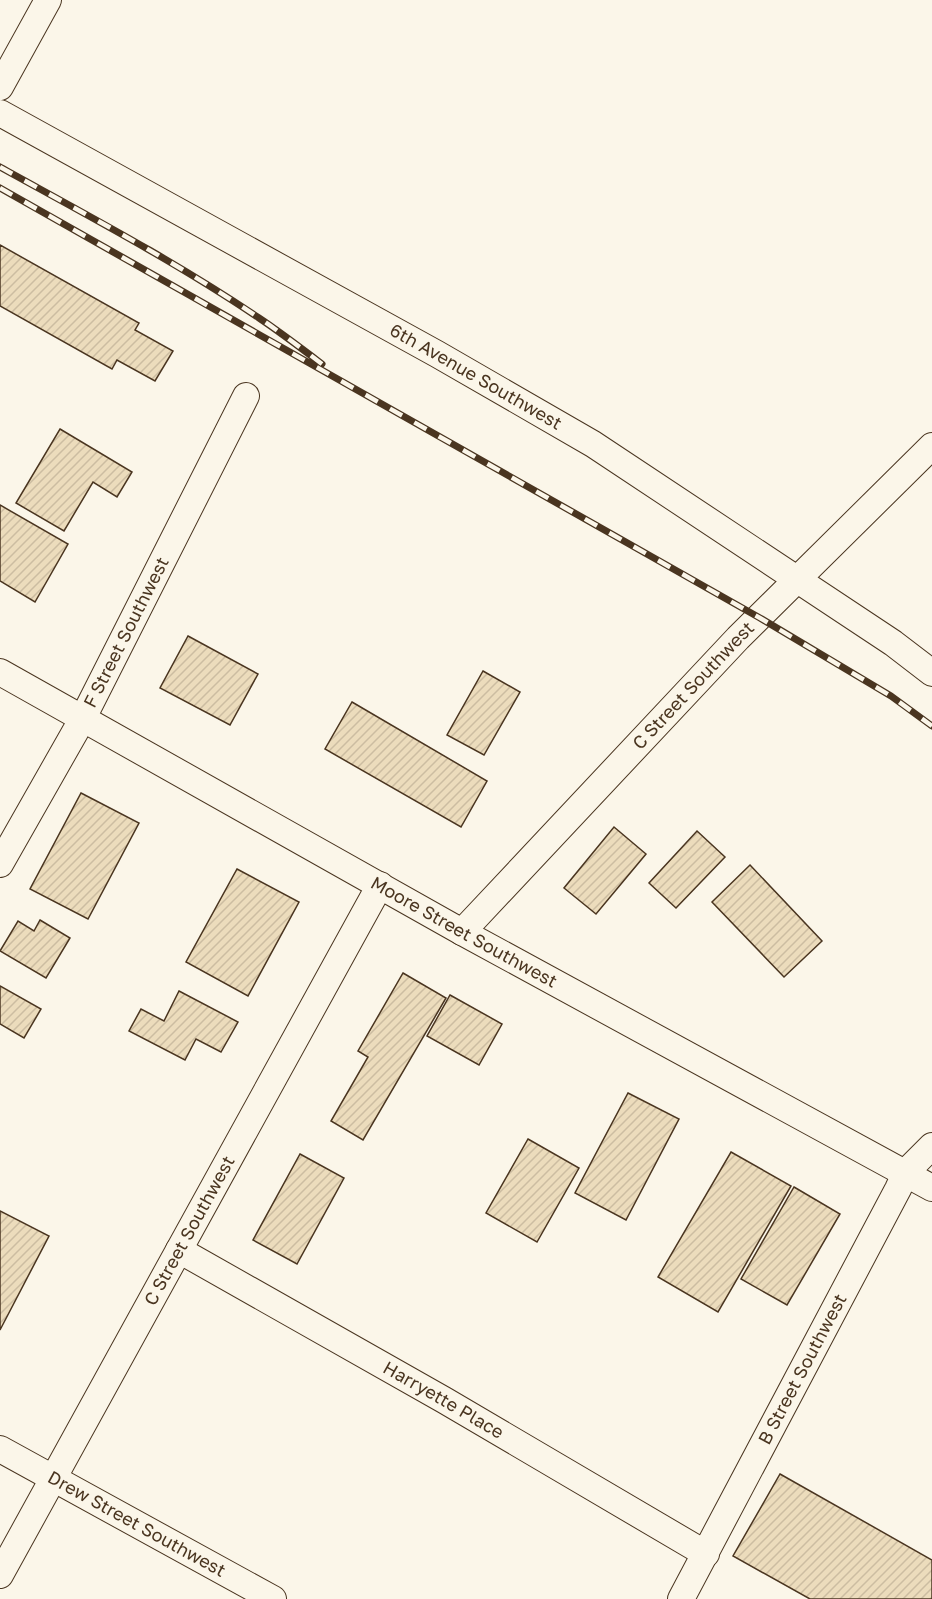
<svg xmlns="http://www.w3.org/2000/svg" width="932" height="1599" font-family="'Golos Text',sans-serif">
  <defs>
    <pattern id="building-hatch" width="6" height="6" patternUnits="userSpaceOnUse" patternTransform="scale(1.5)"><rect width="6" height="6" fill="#ecdcbc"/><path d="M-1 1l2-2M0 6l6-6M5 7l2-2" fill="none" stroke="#ccbda1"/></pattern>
  </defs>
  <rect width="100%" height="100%" fill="#fbf6e9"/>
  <!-- building -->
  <path fill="url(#building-hatch)" stroke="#4a3520" stroke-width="1.5" d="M0,245L139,323L135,330L173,351L155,381L117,360L112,369L0,306Z
    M60,429L132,472L117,497L93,482L64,531L16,503Z
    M0,505L68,544L35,602L0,581Z
    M188,636L258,674L230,725L160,688Z
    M483,671L520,692L484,755L447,735Z
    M352,702L487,781L461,827L325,749Z
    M81,793L139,823L88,919L30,889Z
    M614,827L646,854L596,914L564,888Z
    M697,831L725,857L676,908L649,883Z
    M750,865L822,941L784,977L712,902Z
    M237,869L299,902L248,996L186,962Z
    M40,920L70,938L46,978L0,951L18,921L34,931Z
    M403,973L446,998L363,1140L331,1121L368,1057L358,1051Z
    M0,986L41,1009L24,1038L0,1024Z
    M179,991L238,1022L221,1052L196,1039L185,1060L129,1031L141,1009L164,1021Z
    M450,995L502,1024L479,1065L427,1036Z
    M628,1093L679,1119L626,1220L575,1193Z
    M528,1139L579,1168L537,1242L486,1213Z
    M731,1152L791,1186L718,1312L658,1277Z
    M300,1154L344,1178L297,1264L253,1240Z
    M794,1187L840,1214L787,1305L741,1279Z
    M0,1211L49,1236L0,1330Z
    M780,1474L932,1560V1599H810L733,1556Z"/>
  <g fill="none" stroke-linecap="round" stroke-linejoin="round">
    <!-- street casing -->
    <g stroke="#4a3520" stroke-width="28">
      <g id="street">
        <path d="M0,87L48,0"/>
        <path id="s1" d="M0,113L437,354L593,444L893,643L932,673"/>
        <path id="s2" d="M0,672L462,932L932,1188"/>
        <path id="s3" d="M0,864L83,718L246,396"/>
        <path id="s4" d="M462,932L738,638L932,446"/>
        <path id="s5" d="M179,1250L444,1400L706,1554"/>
        <path id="s6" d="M0,1449L273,1599"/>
        <path id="s7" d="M0,1575L380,885"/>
        <path id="s8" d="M681,1599L898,1189L906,1172L932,1146"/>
      </g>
    </g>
    <!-- street -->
    <use href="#street" stroke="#fbf6e9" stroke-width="26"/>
    <!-- rail casing -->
    <g stroke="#4a3520" stroke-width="7">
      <path id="rail" d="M0,167C87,215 176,262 259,318C280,332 301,348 322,364
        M0,188L760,618L891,696L932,726"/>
    </g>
    <!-- rail -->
    <use href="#rail" stroke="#fbf6e9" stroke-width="4.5" stroke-dasharray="14" stroke-linecap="butt"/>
  </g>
  <g text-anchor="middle" stroke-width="4.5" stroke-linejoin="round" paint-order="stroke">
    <!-- street labels -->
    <g font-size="18" fill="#4a3520" stroke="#fbf6e9">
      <text dy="6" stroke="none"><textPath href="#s1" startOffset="544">6th Avenue Southwest</textPath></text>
      <text dy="6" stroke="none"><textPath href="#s3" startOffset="264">F Street Southwest</textPath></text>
      <text dy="6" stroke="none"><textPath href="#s4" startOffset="338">C Street Southwest</textPath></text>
      <text dy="6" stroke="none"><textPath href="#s2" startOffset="532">Moore Street Southwest</textPath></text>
      <text dy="6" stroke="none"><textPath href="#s7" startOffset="393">C Street Southwest</textPath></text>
      <text dy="6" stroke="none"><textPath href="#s8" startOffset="260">B Street Southwest</textPath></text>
      <text dy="6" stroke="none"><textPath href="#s5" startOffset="304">Harryette Place</textPath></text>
      <text dy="6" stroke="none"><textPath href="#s6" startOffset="156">Drew Street Southwest</textPath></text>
    </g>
  </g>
</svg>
